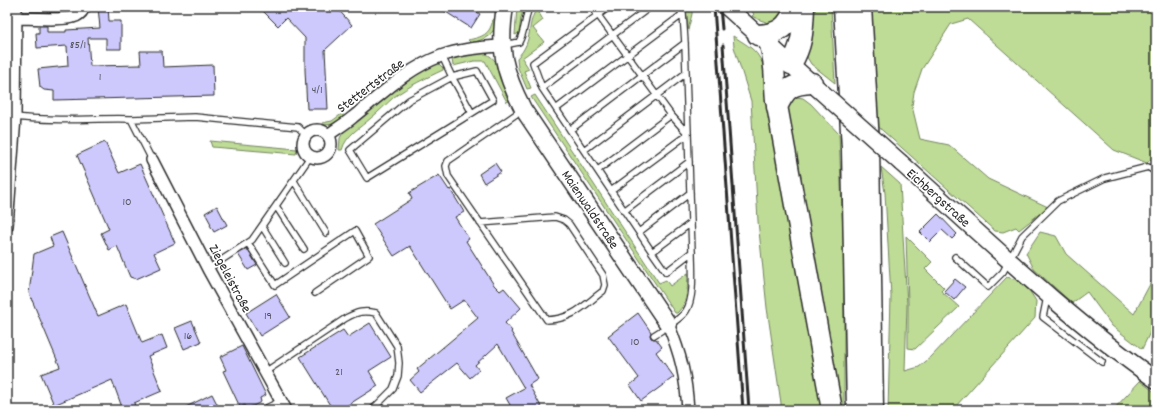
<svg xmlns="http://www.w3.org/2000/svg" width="1163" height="417" font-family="Dekko,sans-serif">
  <rect width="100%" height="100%" fill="#fff"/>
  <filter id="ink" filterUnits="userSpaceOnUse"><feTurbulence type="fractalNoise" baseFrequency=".025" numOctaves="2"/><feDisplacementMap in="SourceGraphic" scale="8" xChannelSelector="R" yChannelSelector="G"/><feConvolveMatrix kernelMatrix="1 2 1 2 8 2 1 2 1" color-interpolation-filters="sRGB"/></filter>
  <g filter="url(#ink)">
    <!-- green -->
    <path fill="#bedc95" stroke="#748460" d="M517,7H524L521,18L519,33L515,35Z
      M538,7H548L539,13L543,20L533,28L544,42L522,58L529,69L524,71L531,88L527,89L518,68L517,58C535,40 525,24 538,7Z
      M684,7H692V14L688,30L687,16Z
      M748,7H790L774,26C767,21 759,21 752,16L754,14Z
      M806,7H831L835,83L811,64L804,52Z
      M868,7H1156V154L1147,163L1114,150L968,19L951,24L922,69L914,92L912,106L920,139L949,145L988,179L1048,207L1019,230L1016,227L1003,232L995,231L874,123Z
      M493,19L497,21C493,36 486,39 471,43L468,40C482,37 490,35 493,19Z
      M733,36C742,42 754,48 759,57C762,62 763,65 766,69L824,410H781V403L767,308L758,221L751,101L734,47Z
      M478,52C500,53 505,82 512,99L507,102L485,61H474L453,66L452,59Z
      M438,63L443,68V70C426,78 409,86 394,97C386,104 379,112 371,118C360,128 346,135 342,150H339L340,138L344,131C374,105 402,80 438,63Z
      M790,92L797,97L803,98L811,104L839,134L844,260V410H835L782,102Z
      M535,95L659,283L666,280L670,286L688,273C687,287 689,302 677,313H675L531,97Z
      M343,113V118L333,124L325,125L322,123L332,121Z
      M210,141L297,149L296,154L212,147Z
      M881,167L900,184L907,305L905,371L919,367L931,357L1007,277L1017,280L1029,290L1036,301L1035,318L956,406L959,410H888L891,296L885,193Z
      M1040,232L1056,236L1066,254L1134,314L1156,273V320L1142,349L1112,326L1087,292L1072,303L1034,269L1026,253Z
      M906,236L932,262L925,269L944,288L941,291L959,307L915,349L908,348V303Z
      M1140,381L1156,393V410H1113Z"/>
    <!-- building -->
    <path fill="#cdc9fc" stroke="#2b2b2b" d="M98,7H108L109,21H121V49H106V38H88L90,66L141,65L140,51H162L163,67L213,65L214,96L54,100V91L44,90L40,87L38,69L68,66L67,46L37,48L36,33H39V26H47V32H66V30L100,28Z
      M259,7H336L352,25L325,50L328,109H307L305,70V38L286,18L278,26Z
      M438,7H469L480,14L471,28Z
      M105,142L119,173L140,164L175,243L154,253L161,268L136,279L130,277L117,246L109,250L101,233L109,229L77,155Z
      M495,163L501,172L484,183L479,174Z
      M439,175L449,190L450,189L464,212L455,217L469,239L466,241L494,285L500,291L504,288L521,308L505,323L512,331L511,332L538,379L529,385L543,410H513L506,398L524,388L498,344L475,365L479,370L470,378L457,363L420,392L410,380L419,372L417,369L478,318L464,300L450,309L410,246L394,256L373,224L412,199L409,193Z
      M217,206L227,225L214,232L210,225L211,224L205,213Z
      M938,214L957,234L952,239L942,230L930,242L920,232Z
      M62,232L98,316L126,304L142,343L162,335L167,348L148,356L162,391L134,403L136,410H123L112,380L54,405L41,374L60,367L29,293L34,254L53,246L50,237Z
      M247,249L257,265L248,270L238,254Z
      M955,279L965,287L954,300L944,291Z
      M276,294L290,317L260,336L246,313Z
      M638,313L651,332L650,335L651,338L654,339H656L662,347L656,352L674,377L641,401L630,385L639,378L608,336Z
      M192,321L201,342L184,349L175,328Z
      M370,323L391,357L369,371L378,386L340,410H333L300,357L343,330L348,337Z
      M242,346L266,395L260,398L261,402L247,409L245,405L240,407L223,371L226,370L220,357Z
      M212,394L220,410H180Z"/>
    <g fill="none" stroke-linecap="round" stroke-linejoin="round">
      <!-- lane casing -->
      <g stroke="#2b2b2b" stroke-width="8">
        <path id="lane" d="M592,7L671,115L688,134L611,191
          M609,7L533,63L542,88L652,252
          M504,45L519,42C525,31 525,18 529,7
          M442,56L452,77L409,100L350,150L367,178L493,100L477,71L452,77L472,113
          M542,88L650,7
          M556,109L683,14
          M15,117C53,122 92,118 131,119L152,160
          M131,119L195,117L298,127L306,135
          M570,130L685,43
          M584,150L686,73
          M598,170L671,115
          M294,181L326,233
          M276,206L304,249
          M624,211L689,162
          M480,223L555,217L564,220L569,224L603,275L605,285L603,291C583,306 573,319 547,320L448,176L446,166L448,161L522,110
          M691,223L652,252L666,272L692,252
          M262,226L285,263
          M639,232L690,193
          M248,243L275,285L355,231L369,256L315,293
          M955,257L988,287L1003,272L1022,236L1058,201L1105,178L1148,167L1156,172
          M208,269L252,240L310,157
          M1047,297L1043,317L1102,362
          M654,335C663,329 680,320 686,311C695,297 692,269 692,252L685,43L683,14L677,7
          M265,372L346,318C357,312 364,310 376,313L397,346L399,363L398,376L393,389L372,410
          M262,410L281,401"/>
      </g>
      <!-- street casing -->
      <g stroke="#2b2b2b" stroke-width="14">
        <path id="street" d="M16,18C30,18 65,21 76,16C80,14 83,11 84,7
          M303 144a14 14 0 1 1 28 0a14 14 0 1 1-28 0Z
          M328,135C336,129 345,124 353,117C381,95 406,69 441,56C460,49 481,47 502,46
          M152,160L208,269L286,410
          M7,226L15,117L16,7
          M668,324C681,355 686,377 688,410"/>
      </g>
      <!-- secondary casing -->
      <g stroke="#2b2b2b" stroke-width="19">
        <path id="secondary" d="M505,7C498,49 504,72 523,109L668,324
          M727,7L816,87
          M901,163C984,237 1065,316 1156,380"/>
      </g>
      <!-- highway casing -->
      <g stroke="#2b2b2b" stroke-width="23">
        <path id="highway" d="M844,7L852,149L857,410
          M861,7L869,143L873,410
          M758,35C780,34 787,27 796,7
          M770,45C776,64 774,80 776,100L832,410
          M791,64C803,45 803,29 804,7
          M777,107C786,88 791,84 812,83"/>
      </g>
      <!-- lane -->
      <use href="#lane" stroke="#fff" stroke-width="5.5"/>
      <!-- street -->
      <use href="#street" stroke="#fff" stroke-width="11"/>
      <!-- secondary -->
      <use href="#secondary" stroke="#fff" stroke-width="16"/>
      <!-- highway -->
      <use href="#highway" stroke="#fff" stroke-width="20"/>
      <!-- rail -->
      <path stroke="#2b2b2b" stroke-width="3" d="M714,7L743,410
        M720,7L722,29
        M723,45L749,410"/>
      <!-- secondary-bridge casing -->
      <g stroke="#2b2b2b" stroke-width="19" stroke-linecap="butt">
        <path id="secondary-bridge" d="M816,87L901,163"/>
      </g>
      <!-- secondary-bridge -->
      <use href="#secondary-bridge" stroke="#fff" stroke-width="16"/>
    </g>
  </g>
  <g text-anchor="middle" stroke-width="3.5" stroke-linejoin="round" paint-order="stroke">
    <!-- number labels -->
    <g font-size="12" fill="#54525f">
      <text x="78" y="48">85/1</text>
      <text x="100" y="80">1</text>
      <text x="317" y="93">4/1</text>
      <text x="127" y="205">10</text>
      <text x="268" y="319">19</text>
      <text x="188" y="339">16</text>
      <text x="635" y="345">10</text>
      <text x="339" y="375">21</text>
    </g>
    <!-- street labels -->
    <g font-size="14" fill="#2b2b2b" stroke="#fff">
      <text transform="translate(370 85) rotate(-37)" y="5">Stettertstraße</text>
      <text transform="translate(939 197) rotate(42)" y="5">Eichbergstraße</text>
      <text transform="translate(591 209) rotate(56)" y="5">Maienwaldstraße</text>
      <text transform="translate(231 278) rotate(62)" y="5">Ziegeleistraße</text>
    </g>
  </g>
  <!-- margin -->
  <rect width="1163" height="417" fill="none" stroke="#fff" stroke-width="24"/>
  <rect x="12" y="12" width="1139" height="393" fill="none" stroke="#2b2b2b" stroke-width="1.5" filter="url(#ink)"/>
</svg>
